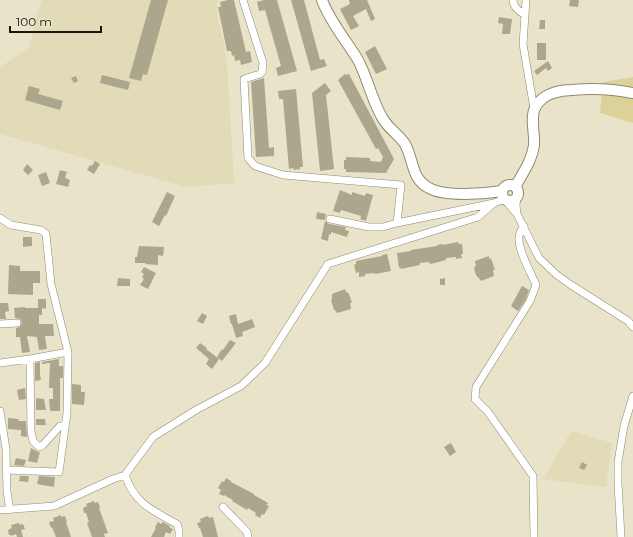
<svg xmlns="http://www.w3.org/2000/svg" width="633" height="537" font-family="Montserrat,sans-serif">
  <rect width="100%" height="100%" fill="#e9e4c9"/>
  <!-- built -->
  <path fill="#e1dbb8" d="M42,0H217V12L227,60L234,183L186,187L0,134V67L30,47L34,22Z
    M571,431L612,443L606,487L543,479Z"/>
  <!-- green -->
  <path fill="#dcd199" d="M633,77V123L600,113L603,82Z"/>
  <!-- building -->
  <path fill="#aba68c" d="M151,0H168L147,75L143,74L141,81L129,78Z
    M228,0H234L246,52L250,51L252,62L241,65L240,60L235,61L234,55L232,56L231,51H227L218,7H221L220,2Z
    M264,0H277L297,71L278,76L276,68L281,66L265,10L259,11L257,2Z
    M291,0H304L320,60L324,59L327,66L311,71Z
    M349,0H367L375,19L371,21L366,9L353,16L359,26L351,30L340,9L350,4Z
    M570,0H579L578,7L569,6Z
    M499,17L512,19L510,34H502L503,24L498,23Z
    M540,20H545V29H539Z
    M537,43H546V60H537Z
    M375,46L387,69L376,74L365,52Z
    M548,61L552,68L548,71L546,68L537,75L534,71Z
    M345,74L346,75L349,74L394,159L386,173L346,172V169H344V160H346V157L370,158V161L381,162L383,157L378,148L376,149L338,80Z
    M102,75L130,82L128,90L100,83Z
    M76,76L78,81L74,83L71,78Z
    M264,78L269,148L274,147V156L256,157L251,82Z
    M325,83L331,91L326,95L334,169L320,171L312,93Z
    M29,86L40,89L38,94L63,101L60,110L25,100Z
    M296,89L303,167H300V169L294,170L293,168L289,169L283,99H279L278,91Z
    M95,161L100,164L94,174L87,170L90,165L92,166Z
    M27,164L33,170L28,175L23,170Z
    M60,170L67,172L65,178L70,180L68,187L56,184Z
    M46,172L50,183L42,186L38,175Z
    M340,190L352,195V192L365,196L366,193L373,195L366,221L360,219L361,216L341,210L340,213L333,211Z
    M167,192L175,196L166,216L165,215L159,226L152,222Z
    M317,212L326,214L325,220L316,219Z
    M325,221L329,224L346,227L345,230L349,231L347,237L331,232V235L329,234L328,241L321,239Z
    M23,237H32V246L23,247Z
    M458,242L459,244H462L463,254H461L462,258L456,259V257L446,258V260L435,263L430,264L429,262L420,263V265L401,269L400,267L399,268L397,253L411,251V250L416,249H417L437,246V245L443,244V245Z
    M139,246L164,247L163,256L158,255V265L145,264L146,263H135V257H137Z
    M387,254L391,271L375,274L374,273L365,274V276L359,277V272L356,273L354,265L356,264V261L382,256V255Z
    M489,256V259L491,258L495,270H493L494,276L481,281L478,277H477L475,272L474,267L476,266L475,261Z
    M9,265L20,266V271H40V283H33V295L8,294Z
    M144,267L156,273L148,289L140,285L144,279L142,277L144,274L141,272Z
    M118,278L130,279V286H117Z
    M445,278V285H440V279Z
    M522,286L529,290L526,299L518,311L511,306Z
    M345,289L346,292H347L349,294L352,303H350L351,309L337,313L335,310H334L331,300L332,299V294Z
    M38,299H46V309L42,308V315H39V324H53L54,336H45L47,349L39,350L37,337L27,336L30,352L22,353L20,337H16V328L20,327L22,322L20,319L15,318L14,308L25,307V308H38Z
    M0,303H8L9,311L5,312L6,319H0Z
    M202,313L207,316L203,324L197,321Z
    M236,314L238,324L252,319L255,327L242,332L243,336L236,338L232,324H231L229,316Z
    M230,340L236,343L222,361L217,357L222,349L223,350Z
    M200,343L207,348L206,349L219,359L212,369L206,364L209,359L196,348Z
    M59,359V366H63V378H60V411H50L49,399H53V388H49L50,363L42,364V362Z
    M40,362V374L41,380L35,381V363Z
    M72,384L81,385V392H85L84,405L72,404Z
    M25,388L26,399L19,400L17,390Z
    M36,398L44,399L46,410H36Z
    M8,418L19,419L18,421H26L27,437L21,436V430L8,429Z
    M36,419H45L46,425H36Z
    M451,443L456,452L450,456L444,447Z
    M31,448L38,452H40L37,463L28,461Z
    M16,458L26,460L24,466L14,465Z
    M582,462L587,465L584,470L579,468Z
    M20,476H29L28,482L19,481Z
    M39,476L55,477L54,487L37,484Z
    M226,478L231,481V482L254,494V495L268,503L266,505L269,506L264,515L262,514L260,518L255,515L256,513L248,508L247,510L232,501L233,500L224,495V496L219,494L221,490L218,488L222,481L224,482Z
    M94,501L95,503L98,502L100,507L99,508L108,533L104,534L105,537H92L87,523L89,522L86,513H84L83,508L87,506L86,504Z
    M61,515V517L65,516L67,522H66L71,537H56L52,527L51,528L49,522L54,521L53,518Z
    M208,516L209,518L213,517L218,537H203L200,528H199L197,523L201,522L200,519Z
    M158,522L161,524L163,522L170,526L169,527L173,529L170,534L166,532L164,537H151L156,528L155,527Z
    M19,523L20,525L23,524L25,529L21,530L23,537H17L16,534L11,536V535H9L8,530L12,528L11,525Z"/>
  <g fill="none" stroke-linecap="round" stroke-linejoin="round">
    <!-- street casing -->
    <g stroke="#8e8a71" stroke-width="8">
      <path id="street" d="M243,0L263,63L262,72L260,74L244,79L248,158L255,166L283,175L401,185L397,223L494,203L504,199
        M513,0C513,7 519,11 525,15
        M526,0L523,44L534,109
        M517,196L516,205L517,214
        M505,200L517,214L539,258L557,275L571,285L628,321L633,327
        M0,218L11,225L41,230L46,234L51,284L68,352L67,413L59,472L6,470
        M330,219L369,227H383L397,223
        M524,226C521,230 519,233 519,238C518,250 531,273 536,285L530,301L476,387L475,399L488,412L533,476L534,537
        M0,324L17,323
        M30,359L31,431L33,441L39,447L43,445L60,426H65
        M0,363L30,359L68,352
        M0,411L6,449L7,492L10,510
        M223,507L247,532L248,537
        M0,510L54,506L113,479L125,475
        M179,537V531L177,524C152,510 135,504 125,475L153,437L196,410L241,386L265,363L328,264L478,217L494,203
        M621,537L618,483V462L624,426L633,396"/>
    </g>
    <!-- secondary casing -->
    <g stroke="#8e8a71" stroke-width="12">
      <path id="secondary" d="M322,0C330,22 346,40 358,60C368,79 372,101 383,119C389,129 399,135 405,144C414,160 411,179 429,188C445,197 484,194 502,191
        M502 193a8 8 0 1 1 16 0a8 8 0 1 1-16 0Z
        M515,187C523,173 532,160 534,145C535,134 530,118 535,108C538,101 546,95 553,93C559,91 566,90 572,90C592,88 613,89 633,93"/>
    </g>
    <!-- street -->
    <use href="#street" stroke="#fff" stroke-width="7"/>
    <!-- secondary -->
    <use href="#secondary" stroke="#fff" stroke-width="10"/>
  </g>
  <!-- scale -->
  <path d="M10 26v6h91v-6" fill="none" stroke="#19170d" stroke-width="2"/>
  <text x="16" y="26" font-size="12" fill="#19170d" stroke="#e9e4c9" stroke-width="3" paint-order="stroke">100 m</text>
</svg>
